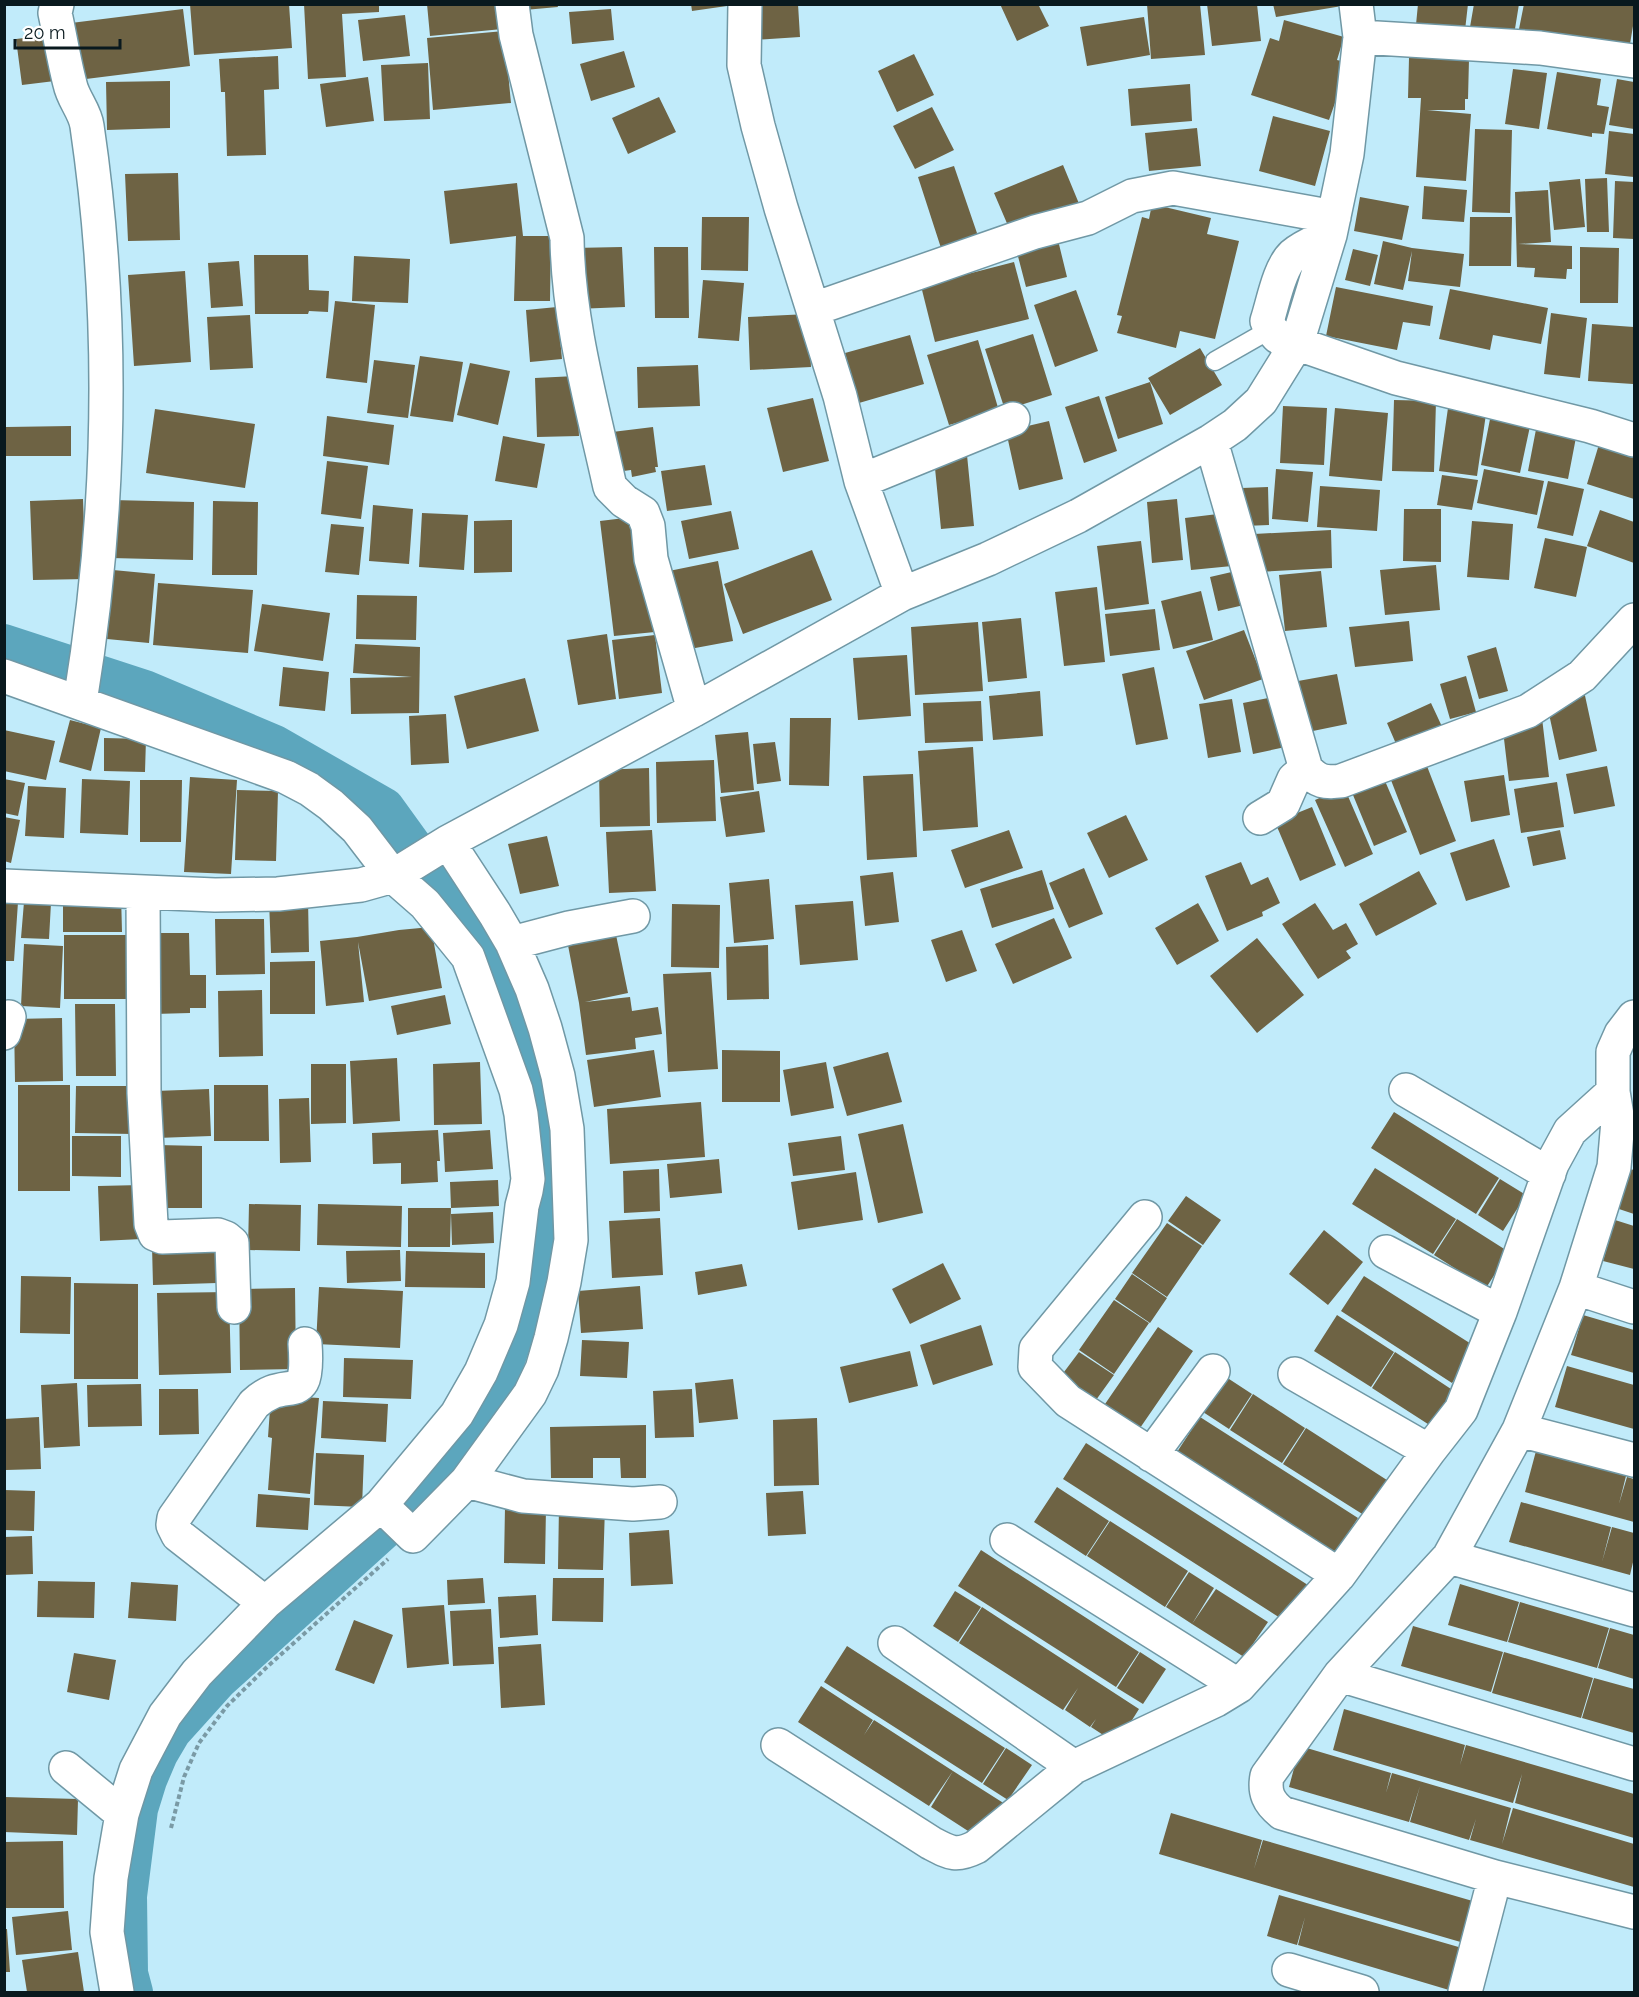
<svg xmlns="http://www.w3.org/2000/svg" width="1639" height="1997" font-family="Raleway,sans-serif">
  <rect width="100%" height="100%" fill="#c1ebfa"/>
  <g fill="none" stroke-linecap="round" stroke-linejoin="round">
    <!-- canal -->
    <path stroke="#5ca6bd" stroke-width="38" d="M4,643L145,689L275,744L385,807L500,966L546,1131L536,1275L487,1414L421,1497L218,1681L172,1732L159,1754L148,1780L139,1809L128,1896L129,1973L134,1992"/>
  </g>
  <!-- building -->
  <path fill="#6e6344" d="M190,4H289L292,48L194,55Z
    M304,4H379V12L342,14L346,77L308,79Z
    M427,4H511L513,28L430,36Z
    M513,4H557L558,7L513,11Z
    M691,4H727V6L692,11Z
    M751,4H798L800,37L753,40Z
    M1000,4H1038L1049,26L1017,41Z
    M1147,4H1200L1205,55L1151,59Z
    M1207,4H1257L1261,41L1212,46Z
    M1273,4H1342V6L1276,17Z
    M1418,4H1468L1464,39L1415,35Z
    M1474,4H1519L1514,35L1470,27Z
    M1524,4H1634V20L1629,50L1519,29Z
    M183,9L190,66L70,81L63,24Z
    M611,9L614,40L572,44L569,12Z
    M405,15L410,56L363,61L358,20Z
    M1144,17L1150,55L1087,66L1080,27Z
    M1284,20L1344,37L1337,60L1349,63L1329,120L1251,95L1270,38L1279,41Z
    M504,31L511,103L433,110L427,38Z
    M57,34L63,80L22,85L16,39Z
    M624,51L635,87L591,101L580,64Z
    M914,54L934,95L897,112L878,71Z
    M278,56L279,89L264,90L266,155L227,156L225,92H221L219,59Z
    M1409,58L1469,59L1468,99H1465V110H1427L1471,114L1466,181L1416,177L1421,98H1408Z
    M428,63L430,119L384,121L381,65Z
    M1513,69L1547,73L1539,129L1505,124Z
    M1557,72L1601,79L1597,105L1609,107L1604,134L1592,133V137L1547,129Z
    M368,77L374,121L326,127L320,84Z
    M1617,79L1634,82V129L1609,125Z
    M170,81V128L107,130L106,82Z
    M1190,84L1192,121L1131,126L1128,89Z
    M659,97L676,132L628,154L612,118Z
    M932,107L954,150L915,169L893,126Z
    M1273,116L1330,131L1315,186L1259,171Z
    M1197,128L1201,166L1149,171L1145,133Z
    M1475,129L1512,130L1510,213L1472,212Z
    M1609,131L1634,134V177L1605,174Z
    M1063,165L1080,206L1012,235L994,193Z
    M954,166L978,236L941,248L918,177Z
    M178,173L180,240L128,241L125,174Z
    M1607,178L1609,232H1587L1585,179Z
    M1580,179L1585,227L1554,230L1549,182Z
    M1615,181L1634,182V239L1613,238Z
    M517,183L523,236H551L550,301H514L516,236L450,244L444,191Z
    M1424,186L1467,190L1464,222L1422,219Z
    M1548,190L1551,242L1518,244L1572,246V269H1567L1566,279L1534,277L1535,268L1517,267L1515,192Z
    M1360,197L1409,206L1402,240L1354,231Z
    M1152,204L1211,218L1207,234L1239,241L1215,339L1180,331L1176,348L1117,333L1122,316L1117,315L1142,217L1149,219Z
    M702,217H749L748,271L701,270Z
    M1470,217H1512L1511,266H1469Z
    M1056,232L1067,277L1026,287L1014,241Z
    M1383,241L1412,248L1464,254L1460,287L1408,281L1412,251L1403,290L1374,284Z
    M622,247L625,307L576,309L573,248Z
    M654,247H688L689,318H655Z
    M1580,247L1619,248L1618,303H1580Z
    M1353,249L1378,255L1370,286L1345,280Z
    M254,255H308L309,290L329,291L328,312L309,311L308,314H255Z
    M354,256L410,259L408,303L352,301Z
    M239,261L243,306L211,308L208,263Z
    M1014,262L1029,319L935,342L921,286Z
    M185,271L191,362L134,366L128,275Z
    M703,280L744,283L739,341L698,338Z
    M1336,287L1433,306L1430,326L1403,322L1397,350L1326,336Z
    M1450,289L1548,308L1541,344L1493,335L1490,350L1439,339Z
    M1076,290L1098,351L1055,367L1034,305Z
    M335,301L375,305L367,383L326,378Z
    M557,307L562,359L530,362L526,310Z
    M1551,313L1587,318L1580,378L1544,374Z
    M808,314L811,367L750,370L748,317Z
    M250,315L253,368L210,370L207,317Z
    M1592,324L1634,327L1633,384L1588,381Z
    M1033,334L1052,395L1005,410L985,349Z
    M910,335L924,384L859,403L845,353Z
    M978,340L999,411L949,425L927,355Z
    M1200,348L1222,385L1170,415L1148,378Z
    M420,356L463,362L453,422L410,416Z
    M374,360L415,365L408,418L367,413Z
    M470,363L510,371L498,425L457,415Z
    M698,365L700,406L638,408L637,367Z
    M576,376L579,436L537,437L535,378Z
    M1150,382L1163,424L1118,439L1105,397Z
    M1099,396L1117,451L1084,463L1065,407Z
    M813,398L829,461L783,472L767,408Z
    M1394,400L1436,401L1434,472L1392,471Z
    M1283,406L1327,408L1324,465L1280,463Z
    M1335,408L1388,413L1382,481L1329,476Z
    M1448,408L1486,414L1477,476L1439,471Z
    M155,409L255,424L245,488L146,473Z
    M1492,409L1532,417L1520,473L1481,465Z
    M327,416L394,425L389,465L323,456Z
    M1538,419L1578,427L1568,479L1528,471Z
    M1049,421L1063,479L1019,490L1006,431Z
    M71,426V456H6V427Z
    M653,427L658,467H655L656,472L632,477L631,470L609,473L604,433Z
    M503,436L545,444L537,488L495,481Z
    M1600,441L1634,451V499L1587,484Z
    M967,455L974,526L941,529L934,458Z
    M327,461L368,466L361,519L321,514Z
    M705,465L712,505L667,511L661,471Z
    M1276,469L1313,472L1308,522L1272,519Z
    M1484,469L1544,481L1537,515L1477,503Z
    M1442,475L1478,480L1472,510L1437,505Z
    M1548,481L1584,489L1573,536L1537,528Z
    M1320,486L1380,490L1377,531L1317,527Z
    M1268,487L1269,525L1244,526L1242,488Z
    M83,499L86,579L33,580L30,501Z
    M1177,499L1183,560L1152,563L1147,502Z
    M112,500L194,502L193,560L111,558Z
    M213,501L258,502L257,575H212Z
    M373,505L413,509L409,564L369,561Z
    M1404,509H1441V562L1403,561Z
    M1600,510L1634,522V563L1587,546Z
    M731,511L739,549L689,559L681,521Z
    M422,513L468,515L464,570L419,567Z
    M1226,513L1232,566L1191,570L1185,518Z
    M641,516L655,632L614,636L600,521Z
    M512,520V572L474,573V521Z
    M1472,521L1513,524L1509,580L1467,577Z
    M331,524L364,527L359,575L325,572Z
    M1331,530L1332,568L1256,572L1254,534Z
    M1545,538L1587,547L1576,597L1534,588Z
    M1141,541L1149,604L1105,610L1097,546Z
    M812,550L832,600L743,634L724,584Z
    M718,561L733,641L679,651L664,572Z
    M1436,565L1440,610L1385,615L1380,570Z
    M113,570L155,574L149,643L107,639Z
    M1236,571L1244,605L1218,611L1210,577Z
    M1321,571L1327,627L1285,631L1279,575Z
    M158,583L253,590L248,653L153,645Z
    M1097,587L1105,662L1064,666L1055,592Z
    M1201,591L1213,640L1173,649L1161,601Z
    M357,595L417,596L416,640L356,639Z
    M262,604L330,613L323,661L254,651Z
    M1155,609L1160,650L1110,656L1105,614Z
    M1021,618L1027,678L988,682L982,622Z
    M1409,621L1413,661L1355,667L1349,627Z
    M978,622L983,691L915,695L911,627Z
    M1244,630L1263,679L1204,700L1186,651Z
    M607,634L616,699L578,705L567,640Z
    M655,635L662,693L619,699L612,640Z
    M355,644L420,647L419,713L351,714L350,678L412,677L353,673Z
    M1496,647L1508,691L1479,699L1467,656Z
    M907,655L911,716L858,720L853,658Z
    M283,667L329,672L325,711L279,706Z
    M1154,667L1168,739L1136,745L1122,674Z
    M1337,674L1347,724L1308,732L1298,681Z
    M1466,676L1476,712L1450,719L1440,684Z
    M525,678L539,731L467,749L454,696Z
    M1040,691L1043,736L993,740L989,696Z
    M1584,691L1597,751L1559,760L1546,700Z
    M1279,696L1290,746L1253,754L1243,703Z
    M1232,699L1241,752L1208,758L1199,704Z
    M981,701L983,741L925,743L923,703Z
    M1431,703L1445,733L1400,753L1387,723Z
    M446,714L449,763L411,765L409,716Z
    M790,718H831L829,786L789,785Z
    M1542,718L1549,777L1509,781L1502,722Z
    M70,720L101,728L91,771L59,762Z
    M4,730L55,741L46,780L4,771Z
    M748,732L754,790L721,793L715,735Z
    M104,738L146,739L145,772L104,771Z
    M775,742L781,781L757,784L753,744Z
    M973,747L978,827L923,831L918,751Z
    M714,760L716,821L657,823L656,762Z
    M1425,761L1456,841L1420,855L1389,775Z
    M1607,766L1615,806L1574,814L1566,774Z
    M649,768L650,826L600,827L599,770Z
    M913,774L917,857L867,860L863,776Z
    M1504,775L1510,815L1471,822L1464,781Z
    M190,777L237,780L231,874L184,872Z
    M4,779L25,783L18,816L4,813Z
    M82,779L130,781L128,835L80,833Z
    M140,780H182L181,842H140Z
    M1385,781L1407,832L1374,846L1353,795Z
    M1557,782L1564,827L1521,833L1514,789Z
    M28,786L66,788L64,838L25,836Z
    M1344,787L1373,854L1345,867L1315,800Z
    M237,790L278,791L276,861L235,860Z
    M759,791L765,832L726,837L720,797Z
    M1312,807L1336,865L1300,881L1275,822Z
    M1126,815L1148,860L1109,878L1087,833Z
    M4,817L20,820L11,863L4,861Z
    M652,830L656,891L609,893L606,832Z
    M1009,830L1023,868L965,888L951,850Z
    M1560,830L1566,859L1533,866L1527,837Z
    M547,836L559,886L520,894L508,844Z
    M1494,839L1510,887L1466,901L1450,853Z
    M1241,862L1251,885L1268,877L1280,903L1262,912L1263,916L1227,931L1205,876Z
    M1084,868L1103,914L1069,928L1049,883Z
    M1042,870L1054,909L992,928L980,889Z
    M1419,871L1437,904L1376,936L1359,904Z
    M893,872L899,922L865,926L860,876Z
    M769,879L774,939L734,943L729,883Z
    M121,894L122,932H63V895Z
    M308,899L309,952L271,953L269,900Z
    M4,901L18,902L14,961H4Z
    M853,901L858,960L800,965L795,905Z
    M24,902L51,903L49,939L21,938Z
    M1198,903L1219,941L1177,965L1155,928Z
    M1315,903L1333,930L1346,923L1358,944L1346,951L1351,958L1318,979L1282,924Z
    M672,904L720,905L719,968L671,967Z
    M1054,918L1072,958L1013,984L995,944Z
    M215,919H264L265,974L216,975Z
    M431,927L442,988L369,1001L358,942L364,1002L326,1006L320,941L357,937L399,930Z
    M615,930L628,993L585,1002L630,997L632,1011L658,1007L662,1034L635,1038L636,1049L586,1055L579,1003L567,940Z
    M962,930L977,971L946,982L931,940Z
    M153,933H189L190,975H206V1008H190V1013L154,1014Z
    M64,935H132V999H64Z
    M1257,938L1304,995L1257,1033L1210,976Z
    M24,944L63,946L60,1008L21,1006Z
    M768,945L769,999L727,1000L726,947Z
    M315,961V1014H270V962Z
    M711,972L718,1069L668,1072L663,974Z
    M262,990L263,1056L219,1057L218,991Z
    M445,995L451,1024L397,1035L391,1006Z
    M75,1004H115L116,1076H76Z
    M62,1018L63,1081L15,1082L14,1019Z
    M654,1050L661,1097L594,1107L587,1060Z
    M722,1050L780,1051V1102H722Z
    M888,1052L902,1102L847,1116L833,1067Z
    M397,1058L400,1121L353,1124L350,1061Z
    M480,1062L482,1124L434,1125L433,1064Z
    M826,1062L834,1108L791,1116L783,1070Z
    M311,1064H346V1123L311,1124Z
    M18,1085H70V1191H18Z
    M214,1085H268L269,1141H214Z
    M76,1086H133V1134L75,1133Z
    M209,1089L211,1136L157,1138L155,1091Z
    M309,1098L311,1162L280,1163L279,1099Z
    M701,1102L705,1157L610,1164L607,1109Z
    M1394,1112L1499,1178L1476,1214L1371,1148Z
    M903,1124L923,1213L878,1223L858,1134Z
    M438,1130L440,1161H437L438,1182L401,1184V1163L373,1164L372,1133Z
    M490,1130L493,1169L445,1172L443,1133Z
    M72,1136H121V1177L72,1176Z
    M841,1136L845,1170L793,1176L788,1143Z
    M158,1145L202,1146V1208H158Z
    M719,1159L722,1193L670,1198L667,1164Z
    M1375,1168L1456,1219L1433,1254L1352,1204Z
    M659,1169L660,1211L624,1213L623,1171Z
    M1630,1169L1634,1170V1214L1619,1209Z
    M856,1172L863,1220L798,1230L791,1182Z
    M1500,1179L1526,1195L1503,1231L1478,1215Z
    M498,1180L499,1206L451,1208L450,1182Z
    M141,1185L142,1239L100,1241L98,1186Z
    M1186,1196L1221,1220L1203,1245L1168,1221Z
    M249,1204L301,1205L300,1251L248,1250Z
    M318,1204L402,1206L401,1247L317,1245Z
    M408,1208H451L450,1247H408Z
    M493,1212L494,1243L452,1245L451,1214Z
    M660,1218L663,1275L612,1278L609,1221Z
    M1457,1219L1509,1252L1486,1288L1434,1255Z
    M1615,1220L1634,1226V1269L1603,1261Z
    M1167,1223L1202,1246L1167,1297L1132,1273Z
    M1324,1230L1363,1262L1328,1305L1289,1274Z
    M216,1245L217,1283L153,1285L152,1246Z
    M400,1250L401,1281L347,1283L346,1251Z
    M406,1251L485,1253V1288L405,1287Z
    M943,1263L961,1299L910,1324L892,1289Z
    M742,1264L747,1286L698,1295L695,1272Z
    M1132,1274L1167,1298L1150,1323L1115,1299Z
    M21,1276L71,1277L70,1334L20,1333Z
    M1364,1276L1476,1347L1452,1383L1341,1311Z
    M74,1283L138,1284V1379H74Z
    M640,1286L643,1329L581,1333L578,1291Z
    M319,1287L403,1291L400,1348L316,1344Z
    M295,1288L296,1369L240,1370L239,1289Z
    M229,1292L231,1373L159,1375L157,1293Z
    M1114,1300L1149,1323L1114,1374L1079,1350Z
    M1337,1315L1394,1352L1371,1387L1314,1351Z
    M1583,1315L1634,1330V1373L1571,1355Z
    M981,1325L993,1365L933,1385L920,1345Z
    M1158,1327L1193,1351L1140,1428L1105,1404Z
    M582,1340L629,1342L627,1378L580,1376Z
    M910,1351L918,1386L849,1403L840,1367Z
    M1079,1352L1114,1375L1096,1400L1061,1376Z
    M1395,1352L1454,1391L1431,1426L1372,1388Z
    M344,1358L413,1360L411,1399L343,1397Z
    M1567,1366L1634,1385V1429L1555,1407Z
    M1226,1377L1252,1394L1229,1429L1203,1412Z
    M733,1379L738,1419L699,1423L695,1383Z
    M77,1383L80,1446L44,1448L41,1385Z
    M141,1384L142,1426L88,1427L87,1385Z
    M159,1389H198L199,1434L159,1435Z
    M692,1389L694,1437L655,1438L653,1391Z
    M1253,1394L1305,1428L1282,1463L1230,1430Z
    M271,1395L319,1398L310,1494L268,1490L272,1438L268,1437Z
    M323,1401L388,1404L386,1442L321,1438Z
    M39,1417L41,1469L6,1470L4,1419Z
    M1200,1417L1358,1518L1335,1553L1177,1452Z
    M817,1418L819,1485L774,1486L773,1420Z
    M646,1425V1478H621L620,1458H593V1478H551L550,1427Z
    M1306,1428L1390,1482L1367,1517L1283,1464Z
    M1086,1443L1311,1587L1288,1623L1063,1479Z
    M1536,1451L1626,1476L1619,1504L1627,1477L1634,1479V1522L1525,1492Z
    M316,1453L364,1455L362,1507L314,1505Z
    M1057,1487L1109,1521L1086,1556L1034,1522Z
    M4,1490L35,1491L34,1531L4,1530Z
    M803,1491L806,1534L768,1536L766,1493Z
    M258,1494L310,1498L308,1530L256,1527Z
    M1521,1502L1611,1527L1602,1562L1612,1527L1634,1533V1558L1630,1575L1509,1542Z
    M559,1506L605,1507L603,1570L558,1569Z
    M505,1507L546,1508L545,1564L504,1563Z
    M1110,1521L1188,1571L1165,1607L1087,1556Z
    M669,1530L673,1584L631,1586L629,1533Z
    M32,1536L33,1574L4,1575V1537Z
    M981,1550L1139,1652L1116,1687L958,1586Z
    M1189,1572L1214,1588L1192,1624L1166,1607Z
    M483,1578L485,1603L448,1605L447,1580Z
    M553,1578H604L603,1622L552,1621Z
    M38,1581L95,1582L94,1618L37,1617Z
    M131,1582L178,1585L176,1621L128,1618Z
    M1460,1584L1519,1602L1507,1642L1448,1625Z
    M1216,1589L1268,1622L1244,1657L1192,1624Z
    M955,1591L981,1607L958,1642L933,1626Z
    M536,1595L538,1635L500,1638L498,1597Z
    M1520,1602L1609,1628L1597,1668L1508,1642Z
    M444,1605L449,1664L407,1668L402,1608Z
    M982,1607L1139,1709L1117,1744L1091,1727L1096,1719L1090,1727L1065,1710L1078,1688L1063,1710L959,1643Z
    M491,1609L494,1664L453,1666L450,1611Z
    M354,1620L393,1635L374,1684L335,1670Z
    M1413,1626L1503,1652L1491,1692L1401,1666Z
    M1610,1628L1634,1635V1679L1598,1668Z
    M541,1644L545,1705L501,1708L498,1647Z
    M847,1646L1005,1748L982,1783L824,1682Z
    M1140,1652L1166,1669L1143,1704L1117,1688Z
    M1504,1652L1593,1678L1581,1718L1492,1693Z
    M74,1653L116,1660L109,1700L67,1692Z
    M1594,1678L1634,1689V1733L1582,1718Z
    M821,1686L873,1720L864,1735L874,1720L953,1771L929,1806L798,1722Z
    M1344,1709L1465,1745L1460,1765L1466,1745L1634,1794V1838L1515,1803L1522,1774L1513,1803L1333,1750Z
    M1300,1746L1391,1773L1386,1793L1392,1773L1511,1808L1502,1844L1513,1808L1634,1844V1887L1470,1840L1476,1819L1469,1840L1410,1822L1420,1786L1409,1822L1289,1787Z
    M1006,1748L1032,1765L1008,1800L983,1784Z
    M953,1771L1005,1804L982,1840L931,1807Z
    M4,1797L78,1799L77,1835L4,1832Z
    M1171,1813L1262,1840L1254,1869L1263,1840L1476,1902L1464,1943L1159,1854Z
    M63,1841L64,1908H4V1842Z
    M1279,1895L1462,1948L1449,1990L1298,1945L1305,1917L1297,1945L1267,1936Z
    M68,1911L72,1950L16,1955L12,1917Z
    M5,1929H7L10,1972H5Z
    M78,1952L84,1992H27L22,1960Z"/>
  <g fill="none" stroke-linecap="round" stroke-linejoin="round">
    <!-- service casing -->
    <g stroke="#7098a5" stroke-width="21">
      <path id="service" d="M1215,361L1271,329"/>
    </g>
    <!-- minor casing -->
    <g stroke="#7098a5" stroke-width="36">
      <path id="minor" d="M57,4L55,13C60,36 64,61 70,84C73,99 85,111 87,126C115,317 111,513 80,702
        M512,4L516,35L567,238C568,321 592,405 610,487L624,501L643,513L648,526L651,559L694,710
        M745,4L744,65L758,126L781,208L840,396L861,481L902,594
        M1360,37L1540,48L1634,61
        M1330,235C1317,241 1303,246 1293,255C1279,268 1273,303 1267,321L1271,329L1278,337L1396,378L1590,426L1634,440
        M814,309L1035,232L1088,218L1132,196L1173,188L1334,217
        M1211,441L1306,769C1318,782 1325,783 1341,781L1528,711L1582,676L1634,620
        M861,481L1013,419
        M4,676L286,777L309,789L331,805L357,829L393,876L425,904L468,957L516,1090L521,1114L528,1179L526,1191L522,1206L513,1282L501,1325L481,1372L457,1414L381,1505L265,1603L197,1673L165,1715L136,1770L122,1814L111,1878L107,1932L117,1992
        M1260,818L1283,804L1294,779L1306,769
        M4,886L215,895L278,894L361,885L393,876L448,842L694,710L902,594L988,559L1078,516L1211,441L1235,425L1261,401L1297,343L1330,235L1347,154L1360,37L1356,4
        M143,892L144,1093L151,1224L155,1234L162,1237L218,1235L226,1238L232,1243L234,1307
        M512,943L569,928L633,916
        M1634,1017L1621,1034L1613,1052V1092L1618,1121L1614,1167L1576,1288L1519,1430L1449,1557L1340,1675L1267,1776C1264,1792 1268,1802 1282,1813L1495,1877L1634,1912
        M4,1033L9,1017
        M1406,1090L1549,1174
        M1145,1217L1036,1349L1035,1367L1068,1401L1339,1575
        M1386,1252L1500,1312
        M1576,1288L1634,1307
        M1295,1374L1429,1451
        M1519,1430L1634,1460
        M1151,1455L1213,1371
        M467,1481L523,1496L633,1504L660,1502
        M381,1505L413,1536L467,1481L530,1394L542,1369L551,1338L564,1282L571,1240L567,1129L558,1076L545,1028L532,989L512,943L495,914L448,842
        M1007,1540L1239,1686
        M1449,1557L1634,1610
        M265,1603L178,1535L173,1525L174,1518L254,1404C287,1372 310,1412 305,1344
        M895,1643L1074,1767
        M1340,1675L1634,1764
        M778,1745L931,1843C950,1853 956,1857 976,1847L1074,1767L1216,1700L1239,1686L1339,1575L1429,1451L1461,1410L1500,1312L1552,1164L1570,1131L1613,1092
        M66,1768L122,1814
        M1289,1970L1362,1992
        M1465,1992L1495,1877"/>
    </g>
    <!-- path -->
    <path stroke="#7a9aa5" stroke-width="4" stroke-dasharray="4.5 3" stroke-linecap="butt" d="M171,1828L184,1777L199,1743L227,1706L268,1666L388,1559"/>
    <!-- service -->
    <use href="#service" stroke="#fff" stroke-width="18"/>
    <!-- minor -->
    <use href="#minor" stroke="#fff" stroke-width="33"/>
  </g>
  <!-- border -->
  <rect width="1639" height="1997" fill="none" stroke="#09191e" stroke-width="12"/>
  <!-- scale -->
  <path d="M15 39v9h105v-9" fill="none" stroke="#09191e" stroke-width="3"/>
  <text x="24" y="39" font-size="18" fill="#09191e" stroke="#ffffff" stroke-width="4.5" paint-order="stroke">20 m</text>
</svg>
